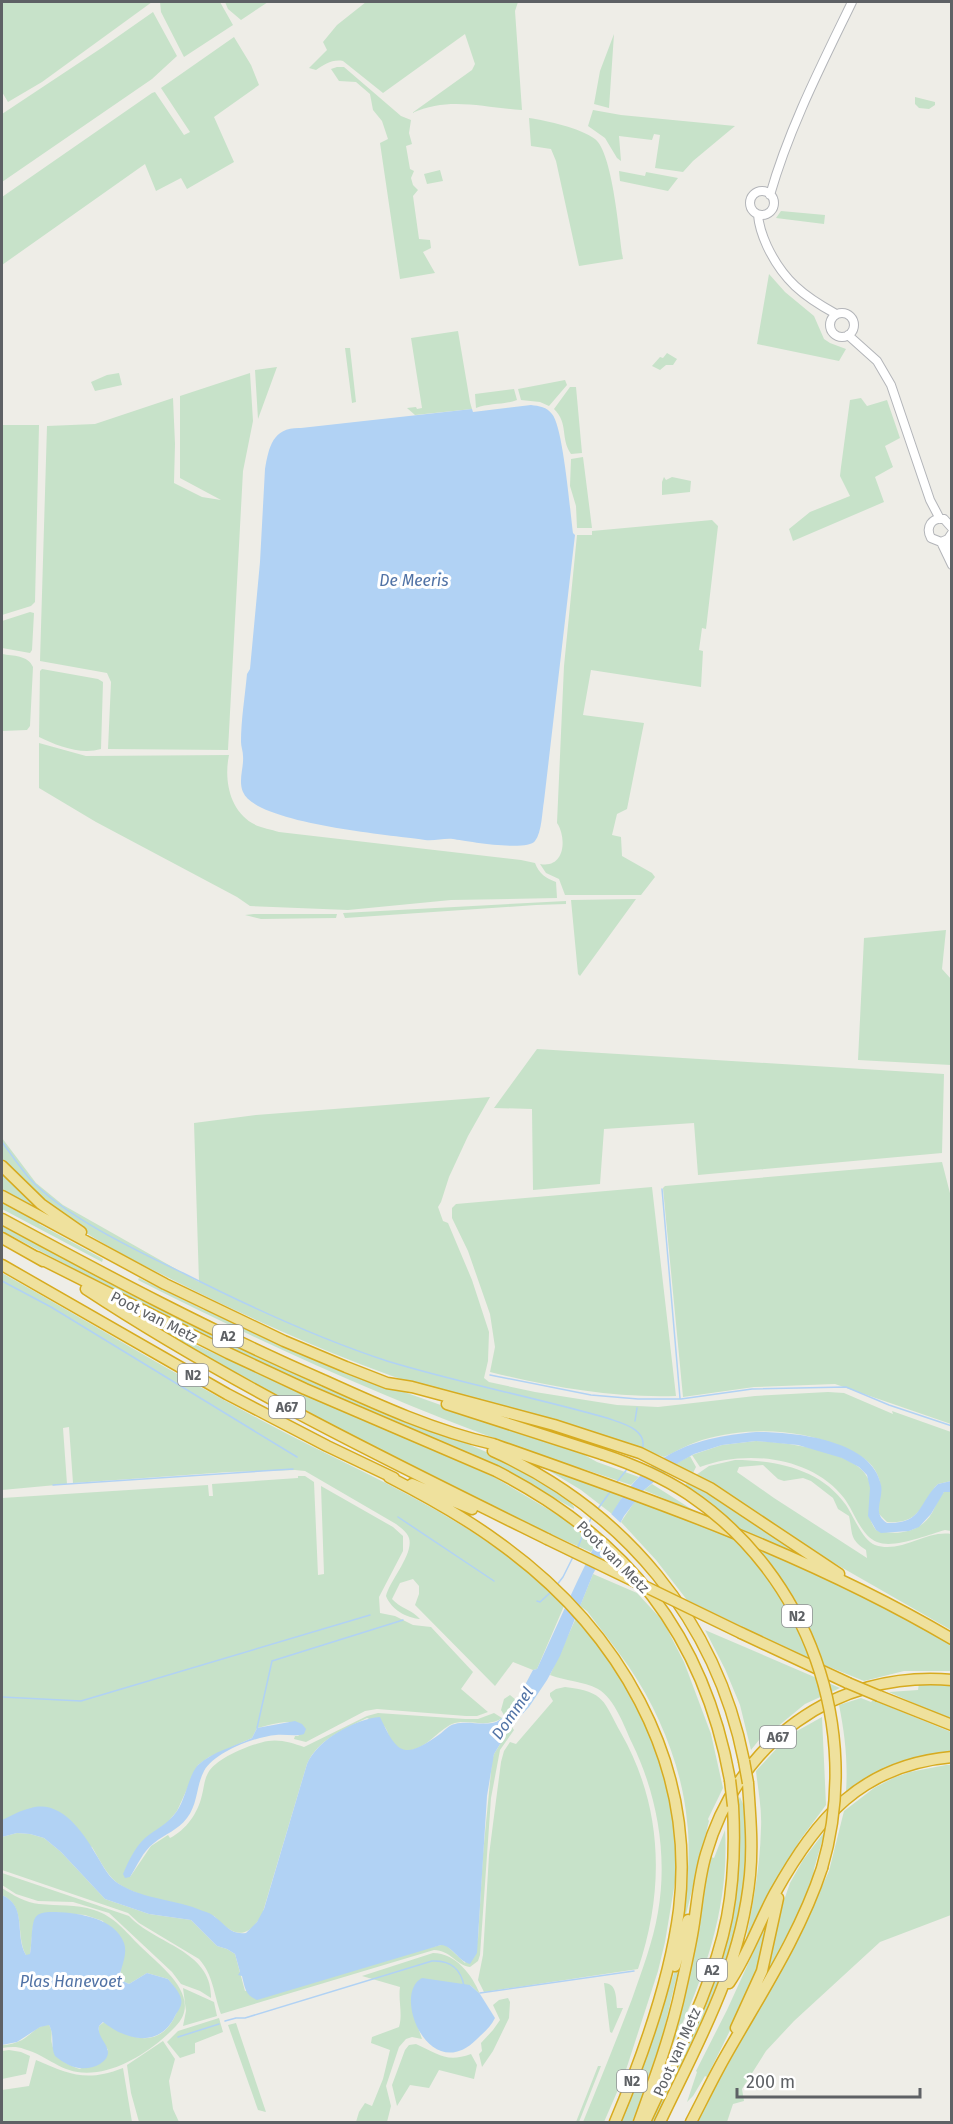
<svg xmlns="http://www.w3.org/2000/svg" width="953" height="2124" font-family="'Fira Sans',sans-serif">
  <rect width="100%" height="100%" fill="#eeede7"/>
  <!-- green -->
  <path fill="#c7e2c9" fill-rule="evenodd" d="M2,2H152L42,82L8,102L2,92Z
    M160,2H220L233,25L184,57L161,12Z
    M225,2H268L241,20L228,9Z
    M366,2H518L515,11L522,110C484,108 450,96 412,113L472,70L475,64L465,34L383,93L343,61C332,59 324,65 316,70L309,68L327,50L323,42L337,25Z
    M153,12L177,56L152,79L2,182V114L103,47Z
    M614,34L609,108L594,104L600,71Z
    M234,37L251,65L259,85L214,117L234,162L187,189L181,178L156,191L145,164L2,265V197L152,93L155,92L184,135L190,132L161,88Z
    M337,67H344L401,116L411,120L409,133L412,144L406,146L410,169L414,171L411,178L413,185L418,190L413,196L419,239L430,240L431,248L423,252L435,273L400,279L380,143L388,139L382,121L373,110L370,94L356,82L339,81L331,69Z
    M915,97L935,102V105L929,109L919,108L915,104Z
    M593,110L621,115L735,126L693,161L683,172L655,168L660,135L654,134L652,140L619,136L621,161L617,158L605,138L588,126Z
    M529,118C548,121 580,128 595,139C613,153 619,235 623,259L579,266L556,161L551,149L531,146Z
    M440,170L443,181L427,184L424,174Z
    M619,171L645,176L646,172L678,178L668,191L620,181Z
    M781,211L825,215L824,224L776,218Z
    M769,274L785,292L814,316L824,339L830,343L846,349L839,361L757,344Z
    M458,331L470,402L472,409L415,415L407,408L416,407L417,409L422,408L411,338Z
    M345,348H350L356,402L352,403Z
    M667,353L677,359L673,365H666L660,370L652,366L660,357L663,358Z
    M277,367L258,419L255,370Z
    M119,373L122,385L95,391L91,382L107,375Z
    M250,373L253,421L243,471L228,750L108,749L111,682L107,673L40,661L47,426L95,424L173,398L175,444L174,483L202,497L221,500L180,478V396Z
    M565,380L567,385L549,406L540,402L521,400L518,389Z
    M570,387H576L582,453L571,454C560,438 569,424 554,409Z
    M514,389L517,400C504,405 489,403 476,408L475,394Z
    M861,398L867,406L887,400L900,438L885,446L893,467L875,477L884,502L793,541L789,529L810,512L850,496L840,476L841,467L850,400Z
    M2,425H39L35,602L31,606L2,615Z
    M583,457L592,528H577L576,506L570,486L571,459Z
    M664,477L666,480L672,477L691,481L690,492L662,495V482Z
    M712,520L718,526L706,629L702,628L699,650L703,651L701,687L591,670L583,715L644,723L627,809L617,814L612,835L621,837L622,856L652,873L655,877L641,895H565L559,879L546,873L540,864C565,869 567,838 557,823L564,666L577,535H592V531Z
    M30,612L34,613L32,650L30,653L2,648V621Z
    M2,654C13,656 28,655 33,667L30,726L27,730L2,731Z
    M42,669L98,679L103,682L101,749C81,755 57,746 39,737L40,671Z
    M39,743L86,756L229,755C224,779 229,809 252,823C260,828 271,829 279,832L521,860L535,863C539,874 546,878 556,882L557,898L451,900L348,910L250,906L237,897L96,822L39,788Z
    M636,899L580,976L578,974L571,900Z
    M566,901V904L536,905L345,918L343,913Z
    M254,914H337L336,918L261,919L245,915Z
    M946,930L942,969L951,979V1065L858,1060L864,938Z
    M537,1049L944,1074L942,1153L698,1175L694,1123L604,1129L600,1184L533,1190L532,1109L494,1108Z
    M490,1097L468,1136L449,1177L441,1202L438,1207L443,1221L448,1223L472,1280L489,1332L488,1361L484,1378L489,1382L535,1392L617,1405L658,1407L755,1396L828,1392L844,1393L893,1414L892,1411L951,1432V1481L938,1484L935,1487C920,1509 917,1524 887,1522L879,1514C875,1497 887,1491 875,1470C868,1458 853,1452 841,1447C798,1428 747,1427 702,1440C689,1444 677,1451 664,1457C603,1433 538,1420 473,1402C375,1374 283,1334 191,1289C147,1267 101,1245 61,1216C38,1201 20,1180 2,1160V1138L36,1183L63,1205L199,1282L194,1123L256,1115Z
    M942,1162L952,1201L951,1424L835,1384L754,1387L683,1397L663,1188L665,1186Z
    M2,1169L66,1224L2,1192Z
    M652,1187L676,1396C612,1398 552,1387 490,1372L495,1347L490,1314L468,1251L452,1218V1208L456,1204Z
    M2,1200L41,1221L39,1224L103,1259L102,1262L2,1209Z
    M2,1226L152,1305L234,1345L503,1459L565,1494L574,1507V1509L499,1467L271,1368L193,1331L2,1231Z
    M2,1273C88,1321 172,1373 259,1419C363,1475 481,1519 564,1606L537,1669L533,1670L513,1662L495,1686L415,1605L419,1594V1586L413,1579L400,1583L392,1599C400,1608 412,1610 420,1619C406,1618 391,1609 386,1596C390,1580 414,1554 409,1538C407,1532 401,1528 396,1524L305,1471L295,1470L229,1472L73,1483L69,1427L63,1428L67,1484L2,1490Z
    M139,1278L204,1310L206,1308L365,1378L511,1430L572,1448L597,1462L639,1477L631,1485C589,1470 549,1459 507,1443C382,1397 258,1341 138,1280Z
    M132,1313L187,1341L302,1393L494,1477L566,1520L595,1545L591,1552L512,1517L337,1429L131,1315Z
    M434,1395L516,1417L616,1450L615,1452L601,1448Z
    M756,1441C783,1442 860,1451 869,1481C874,1500 863,1513 876,1530C896,1536 920,1533 932,1513C936,1506 938,1498 944,1492H951V1531L945,1530C927,1535 894,1549 877,1542C861,1536 854,1511 844,1498C812,1457 747,1449 700,1467L692,1455L722,1445Z
    M690,1456L696,1467L693,1473L675,1464Z
    M735,1460C776,1460 821,1469 846,1505C853,1515 863,1541 875,1545C901,1554 926,1530 951,1534V1630L785,1535L714,1485L696,1475L709,1466ZM763,1465L778,1479L784,1481L803,1478L811,1481L833,1498L838,1509L849,1516C853,1534 849,1539 866,1550L867,1558L774,1498L737,1472L739,1467Z
    M533,1461L623,1496L612,1514L581,1490Z
    M298,1476H305L314,1482L318,1575L324,1574L321,1486L393,1527L403,1536V1551L379,1597L380,1613L395,1616L413,1625L431,1627L473,1672L461,1689L488,1712L477,1716H466L377,1709L365,1711L306,1742L294,1739L295,1736H298L305,1730C295,1715 272,1725 257,1728L252,1738L209,1757L198,1765L177,1811L167,1823L145,1839L130,1877L151,1846L168,1835L170,1838C186,1830 198,1813 202,1795C204,1788 204,1780 208,1773C216,1758 251,1744 268,1741C280,1739 293,1743 304,1747L367,1716L378,1713L465,1719H478L494,1713L502,1718C486,1729 467,1718 452,1724C436,1731 421,1757 399,1749C389,1745 390,1733 384,1726C380,1722 371,1720 367,1718C345,1729 318,1739 307,1764L262,1915C246,1941 233,1936 214,1916C191,1909 133,1896 116,1882C106,1873 99,1859 92,1847L2,1820V1498L208,1485L209,1496H213L212,1484L298,1478Z
    M687,1483L710,1495L711,1494L821,1566L738,1529L705,1501L684,1486Z
    M652,1484L696,1512L644,1490Z
    M635,1501L712,1528L872,1599L951,1643V1671H904L864,1681L807,1658L687,1600L656,1560L621,1522Z
    M593,1574L637,1593L663,1621L684,1662L711,1734L723,1788L708,1819L709,1821L676,1955L684,1896L687,1891C688,1868 690,1844 687,1821C682,1767 659,1711 629,1667C616,1648 601,1630 587,1611L580,1606Z
    M576,1618L608,1658L630,1690L656,1746L672,1803L677,1870L665,1942L658,1971L624,2076L604,2122H583C600,2081 616,2041 632,1999C642,1970 653,1942 658,1912C668,1855 657,1794 632,1743C624,1726 615,1699 598,1689C583,1681 565,1681 550,1675Z
    M705,1630L840,1688L805,1704L771,1732L767,1730L751,1750L740,1705L725,1669Z
    M919,1683L951,1684V1720L889,1692L918,1690Z
    M565,1687C606,1692 603,1701 621,1733C663,1807 665,1889 638,1969L484,1992L478,1980L483,1955L489,1855L501,1762L504,1751L510,1742L516,1744L553,1701L550,1696V1693L556,1689Z
    M510,1695L516,1700L504,1715L501,1710L504,1699Z
    M861,1698L871,1702L873,1700L951,1732V1753C912,1755 879,1770 846,1792C848,1762 845,1735 839,1705Z
    M822,1717L826,1805L800,1840L780,1878L742,1958C751,1914 760,1872 761,1828C762,1809 758,1790 756,1771L788,1736Z
    M511,1726L514,1730L500,1750L491,1798L480,1955L478,1961L470,1967C456,1965 450,1950 434,1950L221,2014C214,1995 213,1974 199,1959L139,1923L128,1913L2,1870V1837L17,1833L30,1834L44,1838L61,1852L105,1899L149,1914L191,1920L217,1946L227,1949L235,1954L245,1991L441,1945H446L465,1963L478,1939L483,1854L492,1761L494,1754Z
    M946,1765H951V1915L880,1942L794,2021L766,2051L742,2089L744,2101L733,2104L727,2122H696L801,1932L829,1871L844,1811L874,1788L893,1778L910,1772Z
    M740,1797L748,1816L747,1870L733,1948L713,2003L655,2122H650L702,2005L739,1845L738,1800Z
    M725,1830C730,1911 701,1988 665,2060L711,1857L714,1858Z
    M825,1831L814,1869L812,1890L804,1909L760,1988L770,1961L783,1903L790,1883L803,1860Z
    M2,1873L129,1916C155,1944 213,1951 211,1998L200,1991L181,1984L172,1972L109,1913L73,1902L38,1901L16,1894L2,1885Z
    M2,1888C13,1895 26,1903 39,1904C58,1906 76,1904 94,1910C114,1916 126,1932 140,1946C159,1965 205,1997 175,2027C155,2048 125,2068 97,2072C63,2077 52,2057 24,2049C17,2046 9,2047 2,2048V2045C8,2045 16,2043 22,2040C31,2035 38,2024 49,2025C54,2033 50,2037 52,2044C55,2059 68,2065 80,2069L108,2050L99,2036V2026L104,2022C129,2039 159,2050 175,2016C184,1998 180,1995 168,1979L147,1973L129,1984L119,1979L121,1971L103,1921L85,1915L50,1912L33,1926L30,1955H26C15,1936 27,1906 2,1895Z
    M768,1920L770,1921L753,1984L707,2077L705,2076L693,2096L687,2102L697,2072L696,2071L727,2010Z
    M686,1937L662,2038L637,2111L632,2122H620L653,2036Z
    M433,1953C456,1953 472,1975 480,1994L470,1985L413,1990V2013L422,2039L412,2037L406,2039L399,2047L386,2086L391,2106L387,2122H356L359,2112L365,2103L372,2106L383,2079L390,2050L371,2043L372,2037L399,2027C403,2014 398,2000 400,1987L362,1976Z
    M604,1983C617,1983 616,1998 617,2008H623L612,2033L610,2032Z
    M183,1988L214,2002L217,2016L183,2026L186,2011Z
    M508,1998L510,2002L509,2018L493,2051L482,2067L479,2054L482,2051L481,2043L493,2030L500,2020L493,2005L499,2000Z
    M219,2018L223,2032L195,2043V2053L180,2058L167,2042L178,2031Z
    M236,2023L266,2112L258,2110L228,2025Z
    M163,2041L175,2059L169,2081L173,2109L179,2122H139L131,2093L127,2065Z
    M416,2044C439,2054 446,2063 471,2054L477,2065L474,2079L439,2070L429,2088L410,2085L397,2106L392,2085L405,2050L409,2045Z
    M9,2050L21,2052L30,2056L26,2074L2,2079V2051Z
    M36,2060C70,2075 87,2082 123,2068L132,2122H2V2090L29,2086Z
    M598,2066H601L579,2122H576Z"/>
  <!-- water -->
  <path fill="#b1d2f4" d="M531,405C539,406 547,407 552,414C563,426 570,511 573,533L575,535L544,801C542,812 542,832 535,841C527,852 466,841 453,839C444,838 435,841 425,840C391,835 256,824 243,792C238,780 244,768 243,756C243,751 241,747 241,742C241,720 245,696 247,674L250,669L260,562L265,469C269,446 273,427 301,428L472,409L473,412Z
    M756,1432C793,1432 872,1439 881,1485C884,1499 871,1513 887,1523C923,1524 918,1503 938,1484L951,1481V1492H944L931,1514L919,1527L909,1531L881,1533L876,1530L868,1516L870,1488L867,1475L859,1467L842,1458L798,1445L756,1441L722,1445L694,1454L676,1464L644,1490L624,1516L593,1574L560,1656L547,1680L529,1707L511,1726L494,1754L487,1796L477,1953L470,1964C458,1961 453,1946 441,1945L257,2000C245,1995 245,1988 242,1976L238,1975L240,1972L235,1954L227,1949L217,1946L191,1920L149,1914L105,1899L61,1852L44,1838L30,1834L17,1833L2,1837V1820C11,1816 21,1810 31,1808C62,1799 84,1834 97,1856C103,1866 109,1878 119,1884C145,1900 176,1899 203,1911C207,1912 212,1914 215,1917C226,1925 230,1935 246,1933L257,1922L264,1909L307,1764C317,1740 355,1719 380,1717C397,1753 403,1761 440,1734C444,1731 449,1725 455,1724C466,1721 480,1725 492,1723C509,1721 525,1684 533,1670L537,1669C555,1630 572,1591 591,1553C609,1517 628,1478 665,1457C693,1440 724,1435 756,1432Z
    M295,1721L302,1724L306,1729L304,1734C295,1737 286,1734 276,1735C254,1737 215,1752 204,1771C196,1786 198,1804 187,1818C178,1830 165,1834 154,1843C143,1851 137,1866 130,1877L125,1878L123,1874C128,1862 135,1847 145,1838C156,1829 168,1824 177,1811C186,1798 189,1774 198,1765C212,1752 235,1746 252,1738L257,1728Z
    M2,1895C28,1906 14,1935 26,1955L30,1954C32,1945 31,1925 35,1918C39,1911 50,1912 56,1912C79,1913 115,1918 124,1943C128,1954 121,1967 119,1979L129,1984L147,1973L168,1979C172,1984 180,1992 181,1999C183,2005 178,2011 175,2016C160,2048 127,2041 103,2022L99,2026C97,2037 107,2042 108,2052C108,2058 104,2061 100,2064C84,2073 68,2067 55,2056C50,2046 55,2035 49,2025L40,2027L17,2042L2,2045Z
    M422,1978L470,1985L480,1994L495,2018C491,2027 483,2033 477,2039C430,2087 391,1994 422,1978Z"/>
  <!-- pier -->
  <path fill="#eeede7" d="M609,1512L623,1525L606,1556L592,1543Z"/>
  <g fill="none" stroke-linecap="round" stroke-linejoin="round">
    <!-- stream -->
    <path stroke="#b1d2f4" stroke-width="1.5" d="M2,1142C11,1154 19,1166 29,1178C65,1217 135,1250 183,1273C248,1306 317,1338 387,1361C459,1383 534,1397 607,1418C621,1423 649,1429 642,1450
      M662,1189L680,1398
      M2,1281L51,1307L297,1457
      M490,1375L591,1395L638,1399H681L752,1389L846,1387L889,1405L952,1426
      M635,1421L637,1408
      M616,1483L628,1468
      M53,1485L293,1469
      M597,1510L610,1492
      M398,1517L494,1581
      M588,1525L592,1516
      M578,1547L584,1532
      M556,1586L563,1577L573,1557
      M537,1601L540,1602L551,1592
      M2,1697L81,1701L370,1615
      M257,1728L272,1661L403,1620
      M480,1993L634,1971
      M225,2021L236,2018H245L432,1961C450,1960 461,1969 464,1986
      M178,2037L219,2024"/>
    <!-- secondary casing -->
    <g stroke="#b3b5b9" stroke-width="10">
      <path id="secondary" d="M750 203a12 12 0 1 1 24 0a12 12 0 1 1-24 0Z
        M770,195C789,128 822,64 852,2
        M758,215C759,227 762,235 767,246C783,280 803,296 836,314
        M830 325a12 12 0 1 1 24 0a12 12 0 1 1-24 0Z
        M848,335L877,361L891,385L930,500L940,519
        M952,528L944,519C932,517 925,527 931,538L941,542L948,539L952,533
        M948,539L951,548V562
        M941,542L952,565"/>
    </g>
    <!-- highway casing -->
    <g stroke="#d7ab1f" stroke-width="13">
      <path id="highway" d="M2,1166L41,1204L81,1232
        M2,1196L165,1284L284,1341L346,1367L387,1383L412,1387L554,1425L640,1453L710,1488L839,1574
        M2,1219C107,1276 213,1332 323,1380C378,1405 435,1431 493,1444C650,1499 808,1554 952,1639
        M2,1238L43,1261
        M37,1257L228,1353L305,1389L496,1471C627,1538 704,1635 730,1780
        M2,1265L227,1394L327,1446L394,1478
        M86,1289C232,1385 391,1462 547,1539
        M447,1404L602,1454
        M493,1451C624,1510 716,1620 744,1761
        M389,1477C426,1496 464,1517 498,1542C617,1627 697,1760 679,1910C670,1979 642,2058 615,2122
        M412,1484L472,1509
        M741,1633L848,1683
        M879,1696L952,1725
        M675,1966L688,1920
        M729,1983C748,1955 759,1922 775,1893C817,1818 861,1765 952,1757
        M736,2028L762,1971L778,1898
        M639,2122C653,2083 668,2043 678,2001C683,1979 688,1957 692,1935C697,1908 698,1881 706,1854C738,1743 834,1670 952,1680
        M645,2122C675,2056 713,1989 727,1917C734,1880 735,1844 733,1806
        M660,2122C699,2040 741,1968 750,1875C753,1844 750,1814 748,1783
        M691,2122C702,2101 713,2078 725,2057C760,1995 800,1935 822,1868"/>
    </g>
    <!-- secondary -->
    <use href="#secondary" stroke="#fff" stroke-width="8"/>
    <!-- highway -->
    <use href="#highway" stroke="#efe19d" stroke-width="10"/>
    <!-- highway-bridge casing -->
    <g stroke="#d7ab1f" stroke-width="13" stroke-linecap="butt">
      <path id="highway-bridge" d="M602,1454C632,1464 662,1477 688,1494C809,1575 863,1729 822,1868
        M547,1539L741,1633
        M848,1683L879,1696
        M744,1761L748,1783
        M730,1780L733,1806"/>
    </g>
    <!-- highway-bridge -->
    <use href="#highway-bridge" stroke="#efe19d" stroke-width="10"/>
  </g>
  <g text-anchor="middle" stroke-width="6" stroke-linejoin="round" paint-order="stroke">
    <!-- shield labels -->
    <g fill="#fff" stroke="#8e9093" stroke-width="1.5">
      <rect x="213" y="1325" width="30" height="22" rx="4.5"/>
      <rect x="178" y="1364" width="30" height="22" rx="4.5"/>
      <rect x="269" y="1396" width="36" height="22" rx="4.5"/>
      <rect x="782" y="1605" width="30" height="22" rx="4.5"/>
      <rect x="760" y="1726" width="36" height="22" rx="4.5"/>
      <rect x="697" y="1959" width="30" height="22" rx="4.5"/>
      <rect x="617" y="2070" width="30" height="22" rx="4.5"/>
    </g>
    <g font-size="14" font-weight="bold" fill="#5e6165">
      <text x="228" y="1341">A2</text>
      <text x="193" y="1380">N2</text>
      <text x="287" y="1412">A67</text>
      <text x="797" y="1621">N2</text>
      <text x="778" y="1742">A67</text>
      <text x="712" y="1975">A2</text>
      <text x="632" y="2086">N2</text>
    </g>
    <!-- street labels -->
    <g font-size="15" fill="#5e6165" stroke="#fff">
      <text transform="translate(154 1317) rotate(27)" y="5">Poot van Metz</text>
      <text transform="translate(613 1557) rotate(45)" y="5">Poot van Metz</text>
      <text transform="translate(677 2052) rotate(-66)" y="5">Poot van Metz</text>
    </g>
    <!-- water labels -->
    <g font-size="16" font-style="italic" fill="#5072a5" stroke="#fff">
      <text x="414" y="586">De Meeris</text>
      <text transform="translate(512 1713) rotate(-55)" y="6">Dommel</text>
      <text x="71" y="1987">Plas Hanevoet</text>
    </g>
  </g>
  <!-- border -->
  <rect width="953" height="2124" fill="none" stroke="#5e6165" stroke-width="6"/>
  <!-- scale -->
  <path d="M737 2088v9h183v-9" fill="none" stroke="#5e6165" stroke-width="3"/>
  <text x="746" y="2088" font-size="18" fill="#5e6165" stroke="#ffffff" stroke-width="4.5" paint-order="stroke">200 m</text>
</svg>
